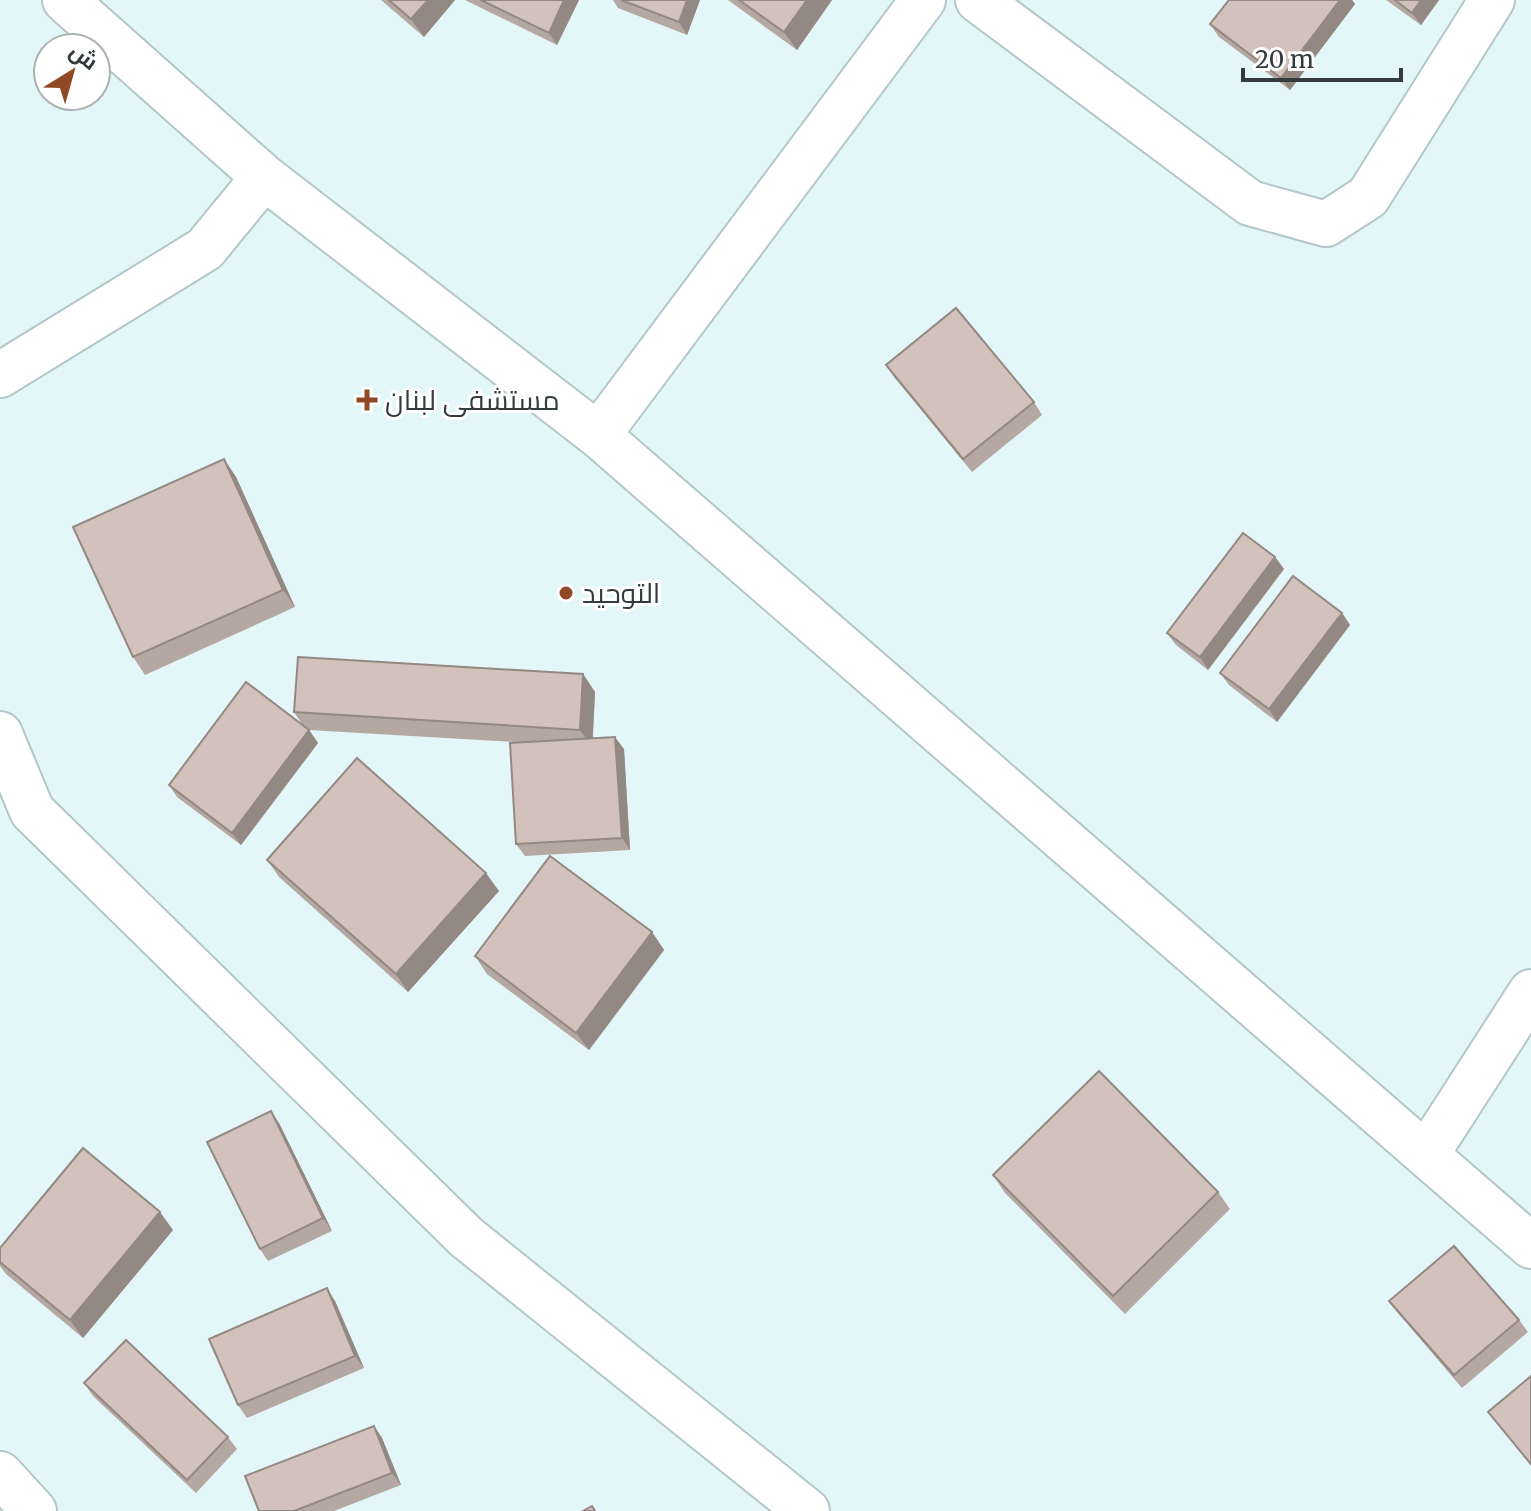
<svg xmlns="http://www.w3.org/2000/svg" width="1531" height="1511" font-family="Merriweather,Cairo,serif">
  <rect width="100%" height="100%" fill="#e3f7f9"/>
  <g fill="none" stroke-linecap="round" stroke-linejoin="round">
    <!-- minor casing -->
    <g stroke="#b3c7c9" stroke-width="48">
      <path id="minor" d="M65,0L264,177L598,435L1531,1246
        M978,0L1250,203L1326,224L1368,197L1492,0
        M0,375L205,249L264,177
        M598,435L923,0
        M0,734L32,811L466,1237L807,1511
        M1426,1155L1531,992
        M0,1474L34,1511"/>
    </g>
    <!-- minor -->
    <use href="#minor" stroke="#fff" stroke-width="44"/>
  </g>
  <!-- wall -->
  <path fill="#b5a7a1" d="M381,0H455L424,37Z
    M465,0H579L557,45Z
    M613,0H700L687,35L618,8Z
    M728,0H832L797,50Z
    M1229,0H1352L1355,4L1290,90L1219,37L1210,24Z
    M1386,0H1439L1421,25Z
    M886,365L1034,402L1042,415L972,472L894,377Z
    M224,459L236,477L295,607L145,675L133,657Z
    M1275,557L1284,569L1208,670L1176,645L1167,633Z
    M1342,613L1350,625L1277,722L1229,685L1220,673Z
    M583,674L595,692L593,738L624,749L630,850L525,856L516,844L515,742L309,730L318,743L241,845L177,797L169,785L304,727L294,712Z
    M267,860L499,891L408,992L279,877Z
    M652,932L664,950L589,1050L487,974L475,956Z
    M279,1123L332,1231L268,1261L260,1249Z
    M993,1175L1218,1192L1230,1209L1125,1314L1005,1193Z
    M173,1230L83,1338L6,1274L0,1266V1248Z
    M335,1301L364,1368L247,1418L238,1405Z
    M1389,1301L1519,1320L1528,1332L1462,1388L1398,1313Z
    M1531,1376V1466L1488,1412Z
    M84,1383L228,1437L237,1449L196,1493L93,1396Z
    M374,1426L382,1438L401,1485L334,1511H259Z"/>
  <!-- shaded-wall -->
  <path fill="#948883" d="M428,0H455L424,37L411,19Z
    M564,0H579L557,45L549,33Z
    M687,0H700L687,35L679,22Z
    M807,0H832L797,50L784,32Z
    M1340,0H1352L1355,4L1290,90L1281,78Z
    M1421,0H1439L1421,25L1412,13Z
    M224,459L236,477L295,607L283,590Z
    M1275,557L1284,569L1208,670L1200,657Z
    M1342,613L1350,625L1277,722L1269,709Z
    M583,674L595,692L592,747L580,730Z
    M309,730L318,743L241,845L232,833Z
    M615,737L624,749L630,850L622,838Z
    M486,873L499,891L408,992L396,974Z
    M652,932L664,950L589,1050L576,1033Z
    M271,1111L279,1123L332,1231L323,1218Z
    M160,1212L173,1230L83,1338L70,1320Z
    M327,1288L335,1301L364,1368L355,1356Z
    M374,1426L382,1438L401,1485L392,1473Z"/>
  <!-- building -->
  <path fill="#d3c2bb" stroke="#948883" stroke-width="2" d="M389,0H428L411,19Z
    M481,0H564L549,33Z
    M621,0H687L679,22Z
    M739,0H807L784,32Z
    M1229,0H1340L1281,78L1210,24Z
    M1395,0H1421L1412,13Z
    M956,308L1034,402L963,459L886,365Z
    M224,459L283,590L133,657L73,527Z
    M1243,533L1275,557L1200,657L1167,633Z
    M1293,576L1342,613L1269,709L1220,673Z
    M298,657L583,674L580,730L294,712Z
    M246,682L309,730L232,833L169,785Z
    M615,737L622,838L516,844L510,743Z
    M357,758L486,873L396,974L267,860Z
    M550,856L652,932L576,1033L475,956Z
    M1099,1071L1218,1192L1113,1296L993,1175Z
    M271,1111L323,1218L260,1249L207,1142Z
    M83,1148L160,1212L70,1320L0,1262V1248Z
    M1454,1246L1519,1320L1454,1375L1389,1301Z
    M327,1288L355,1356L238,1405L209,1339Z
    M126,1340L228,1437L187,1480L84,1383Z
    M1531,1376V1464L1488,1412Z
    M374,1426L392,1473L294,1511H259L245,1476Z
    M592,1506L595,1511H583Z"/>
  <!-- markers -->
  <g fill="#904825" stroke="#fff" stroke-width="3">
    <path d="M363 388h8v8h8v8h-8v8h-8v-8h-8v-8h8z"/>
    <circle cx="566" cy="593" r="8"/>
  </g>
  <g text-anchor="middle" stroke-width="6" stroke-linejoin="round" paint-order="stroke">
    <!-- poi labels -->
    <g font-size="28" fill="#333b3c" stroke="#fff" text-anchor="start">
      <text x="385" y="410">مستشفى لبنان</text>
      <text x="582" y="603">التوحيد</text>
    </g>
  </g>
  <!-- north arrow -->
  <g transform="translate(72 72) rotate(37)"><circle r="38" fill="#ffffff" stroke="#adb1b1" stroke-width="2"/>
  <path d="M0-6L14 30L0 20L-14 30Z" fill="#904825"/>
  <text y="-12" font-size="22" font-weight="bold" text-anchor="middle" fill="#333b3c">ش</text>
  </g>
  <!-- scale -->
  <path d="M1243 68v12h158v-12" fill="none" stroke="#333b3c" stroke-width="4"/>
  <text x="1255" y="68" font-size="24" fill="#333b3c" stroke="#ffffff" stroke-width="6" paint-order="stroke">20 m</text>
</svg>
